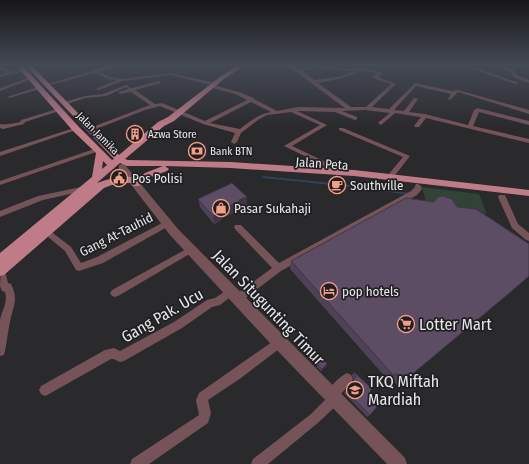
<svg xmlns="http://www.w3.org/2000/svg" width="529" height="464" font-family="'Fira Sans Condensed',sans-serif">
  <rect width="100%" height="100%" fill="#2a292c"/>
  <!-- green -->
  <path fill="#304336" d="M422,187L479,194L487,214L426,202Z"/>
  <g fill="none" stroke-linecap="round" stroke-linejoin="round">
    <!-- stream-far1 -->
    <path stroke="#304257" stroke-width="1" d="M459,64L465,66"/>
    <!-- stream -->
    <path stroke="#304257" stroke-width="2" d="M263,177L361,187L409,194"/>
    <!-- minor -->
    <path fill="#755359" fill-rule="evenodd" d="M119,64H126L100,72L111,77L122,79L170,73L216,83V84L214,85L239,92L254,98V99L277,111L298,107L345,108L285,64H290L300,70L315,66L348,69L364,68L382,72V74L378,77L396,84L372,107L389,109L415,83L452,91L458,90L529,110V114L458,92L450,100L448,99L451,94L416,86L394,110L404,111L414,98H416L418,99L409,112L425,114L468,125L474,110L477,108L529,121V125L479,112L473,126L529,139V143L426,118L419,127H415L414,126L421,117H420L395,113L381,125L378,123L379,122L390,113L365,110L342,111L357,117V119L355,120L335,112L297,111L327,125L292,146L328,163L331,171L328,173L325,171L323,165L284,146L320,125L291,112L267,115L258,120L241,133L237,142L234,144L231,142L235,133L203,124L160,106L145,110L91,131H87V129L150,105L131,92L119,94V92L128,89L127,87L106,96L85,98L64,105L61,103L85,96L103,94L126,85H128V87L132,88L159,81L161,82V83L135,90L155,104L162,103L205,121L247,100L235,94L209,87V86L211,85L170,75L123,81L99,90H97V88L117,80L108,79L95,73L46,86L44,85L92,71V70ZM315,68L354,71L342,76L315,80L302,71ZM364,70L377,73L373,76V78L391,84L366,107H351L318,83L343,78L357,73L356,71ZM251,102L271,112C258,114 249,122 240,129L210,123Z
      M128,64H133L135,66L132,67Z
      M459,64H465L519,83L515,84Z
      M491,64H497L511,68L522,64H528L515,69L513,71L519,76L529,80V83L515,78L509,71Z
      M0,67L13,71L23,70L25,71L0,77V75L8,72L0,69Z
      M28,78L32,79L0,91V88Z
      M38,87L40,88V89L9,98L7,97Z
      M57,109L62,110L25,122L24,124L3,129L0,128V124C4,125 16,123 20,122L21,120Z
      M74,128L79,129L0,156V152Z
      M339,128H343L410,156L392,179H388V175L403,157L339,130Z
      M97,148L100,150L99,151L0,185V181Z
      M416,184H418L421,186L422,189L417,195L281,271L240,302L237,303L234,302L232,299L234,296L272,268L235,229L234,227L235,225H241L279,263L411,191L414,188Z
      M86,186L89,188L88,190L43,200L0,217V211L38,196Z
      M499,195H505L518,224L529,233V241L526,240L512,228L498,197Z
      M166,221L169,222L170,224L169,226L103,263L79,271L76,270L65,251L42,232L43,230H49L71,247L81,263L97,257Z
      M190,247L193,248L194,250L193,252L118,296L115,297L112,296L110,293L112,290Z
      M1,266L4,267L8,283L11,284C19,300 13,306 10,322C8,331 7,341 5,351L4,355L0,356C0,345 0,331 0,320C2,310 8,303 5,292L2,291L0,286Z
      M230,288L233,289L235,292L233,295L220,305L212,307L182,328L124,361L120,362L113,359H111L49,394L45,396L41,394L39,390L41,386L105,350L114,348L120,351L174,322L207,300L215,298Z
      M279,337L283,338L284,342L283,346L241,378L208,400L211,413L208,423L149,464H130L132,459L199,415L196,400L199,393Z
      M347,373L351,375L353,379L351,383L339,396L341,399L339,403L319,422L268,464H251L253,459L311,414L327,398L326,395C329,387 339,377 347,373Z"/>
    <!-- tertiary -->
    <path fill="#755359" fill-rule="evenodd" d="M122,164L125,165L178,229L405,458L407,464H387L270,343L170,235L119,169V165Z"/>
    <!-- primary -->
    <path fill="#c07b89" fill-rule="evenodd" d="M15,64H21L79,127L112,160L114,159L24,64H30L119,155L158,122L168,117L220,77L240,64H247L224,79L174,121L164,126L125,159L128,160L231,162L354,170L529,190V196L354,176L231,168L165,166L169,169L167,171L151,177L139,186H133L132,183H117L104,188L4,275L0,276V253L92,177L96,153L73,131ZM103,161L107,165L102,169ZM120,163L127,166H163L145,173L137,179C125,173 109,179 97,183Z"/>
  </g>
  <!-- wall -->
  <path fill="#4f4156" d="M198,199L247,205L241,208V210L220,219L221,220L215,224L213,223L200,207Z
    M291,261L404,381L398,386L391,378L388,380L290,269Z
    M307,354L327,364L326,366L321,371L306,356Z
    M354,372L370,391V415L367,417L344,393L354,380L352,375Z"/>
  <!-- shaded-wall -->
  <path fill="#403546" d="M247,197V205L241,208V210L220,219L221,220L215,224L213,216L218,211Z"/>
  <!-- building -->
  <path fill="#5c4c64" stroke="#403546" d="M232,183L247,197L239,200L240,201L218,211L219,213L213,216L212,215L198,199Z
    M443,196L452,199L457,207L476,209L529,244V276L507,295L404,381L396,373L394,376L291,261L406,198L434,202L438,197Z
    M314,348L327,364L322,369L307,354Z
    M354,372L372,389L370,391L381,402L370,415L346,391L356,377Z"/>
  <!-- sky -->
  <linearGradient id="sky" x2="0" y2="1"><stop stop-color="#171718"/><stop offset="0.5" stop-color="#444956"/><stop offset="1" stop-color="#444956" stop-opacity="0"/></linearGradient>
  <rect width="529" height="129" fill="url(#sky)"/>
  <!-- icons -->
  <defs>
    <g id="building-ring" transform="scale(0.9)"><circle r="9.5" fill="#201f22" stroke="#f49e87" stroke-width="1.5"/><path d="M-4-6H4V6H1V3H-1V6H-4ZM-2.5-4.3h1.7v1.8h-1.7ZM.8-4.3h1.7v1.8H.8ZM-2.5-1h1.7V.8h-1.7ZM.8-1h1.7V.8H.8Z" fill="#f49e87"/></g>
    <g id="bank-ring" transform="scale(0.9)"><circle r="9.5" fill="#201f22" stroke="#f49e87" stroke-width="1.5"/><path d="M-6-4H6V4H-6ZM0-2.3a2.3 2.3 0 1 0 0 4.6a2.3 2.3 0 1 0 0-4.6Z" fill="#f49e87"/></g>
    <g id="civic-ring" transform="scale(0.9)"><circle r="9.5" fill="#201f22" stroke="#f49e87" stroke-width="1.5"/><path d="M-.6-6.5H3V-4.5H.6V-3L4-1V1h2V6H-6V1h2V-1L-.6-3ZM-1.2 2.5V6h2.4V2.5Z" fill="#f49e87"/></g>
    <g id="cafe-ring" transform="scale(0.9)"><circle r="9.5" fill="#201f22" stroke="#f49e87" stroke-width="1.5"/><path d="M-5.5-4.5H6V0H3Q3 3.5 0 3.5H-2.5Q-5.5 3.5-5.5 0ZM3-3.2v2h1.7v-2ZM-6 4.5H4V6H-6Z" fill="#f49e87"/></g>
    <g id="shop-ring" transform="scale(0.9)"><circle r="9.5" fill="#201f22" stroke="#f49e87" stroke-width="1.5"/><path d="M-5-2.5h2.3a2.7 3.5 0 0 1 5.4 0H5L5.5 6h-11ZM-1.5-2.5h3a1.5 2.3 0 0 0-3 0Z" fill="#f49e87"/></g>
    <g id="hotel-ring" transform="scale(0.9)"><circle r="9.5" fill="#201f22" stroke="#f49e87" stroke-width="1.5"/><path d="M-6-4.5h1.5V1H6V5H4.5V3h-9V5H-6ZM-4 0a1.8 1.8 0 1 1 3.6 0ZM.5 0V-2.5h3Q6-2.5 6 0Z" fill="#f49e87"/></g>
    <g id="supermarket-ring" transform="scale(0.9)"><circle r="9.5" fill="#201f22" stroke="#f49e87" stroke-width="1.5"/><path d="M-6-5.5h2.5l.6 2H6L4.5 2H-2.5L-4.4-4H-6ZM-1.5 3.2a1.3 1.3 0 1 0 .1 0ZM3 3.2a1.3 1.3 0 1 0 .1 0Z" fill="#f49e87"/></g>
    <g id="school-ring" transform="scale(0.9)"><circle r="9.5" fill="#201f22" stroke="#f49e87" stroke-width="1.5"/><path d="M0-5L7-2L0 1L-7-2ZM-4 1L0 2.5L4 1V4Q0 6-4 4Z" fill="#f49e87"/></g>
  </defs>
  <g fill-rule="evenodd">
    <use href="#building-ring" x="135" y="134"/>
    <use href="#bank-ring" x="197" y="151"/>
    <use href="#civic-ring" x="119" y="178"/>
    <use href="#cafe-ring" x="337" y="185"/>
    <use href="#shop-ring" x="221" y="208"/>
    <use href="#hotel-ring" x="329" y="291"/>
    <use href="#supermarket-ring" x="406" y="324"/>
    <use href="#school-ring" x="355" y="390"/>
  </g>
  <g text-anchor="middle" stroke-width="3.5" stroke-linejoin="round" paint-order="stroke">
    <!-- far-street labels -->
    <g font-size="11" fill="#e7e6e9" stroke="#201f22">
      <text transform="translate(98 133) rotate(45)" y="4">Jalan Jamika</text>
    </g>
    <!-- far-poi labels -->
    <g font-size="11" fill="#e7e6e9" stroke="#201f22" text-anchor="start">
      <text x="148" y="138">Azwa Store</text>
      <text x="210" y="155">Bank BTN</text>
    </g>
    <!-- street labels -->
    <g font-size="13" fill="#e7e6e9" stroke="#201f22">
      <text transform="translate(322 163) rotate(4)" y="5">Jalan Peta</text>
      <text transform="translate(116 234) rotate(-27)" y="5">Gang At-Tauhid</text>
    </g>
    <!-- poi labels -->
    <g font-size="13" fill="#e7e6e9" stroke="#201f22" text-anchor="start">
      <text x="132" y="183">Pos Polisi</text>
      <text x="350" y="190">Southville</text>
      <text x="234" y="213">Pasar Sukahaji</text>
      <text x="342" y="296">pop hotels</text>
    </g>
    <!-- near-street labels -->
    <g font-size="16" fill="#e7e6e9" stroke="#201f22">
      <text transform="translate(269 307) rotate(46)" y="6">Jalan Situgunting Timur</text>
      <text transform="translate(162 315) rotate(-30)" y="6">Gang Pak. Ucu</text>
    </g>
    <!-- near-poi labels -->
    <g font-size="16" fill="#e7e6e9" stroke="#201f22" text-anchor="start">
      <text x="419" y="330">Lotter Mart</text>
      <text x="368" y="387">TKQ Miftah<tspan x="368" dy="18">Mardiah</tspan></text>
    </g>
  </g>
</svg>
